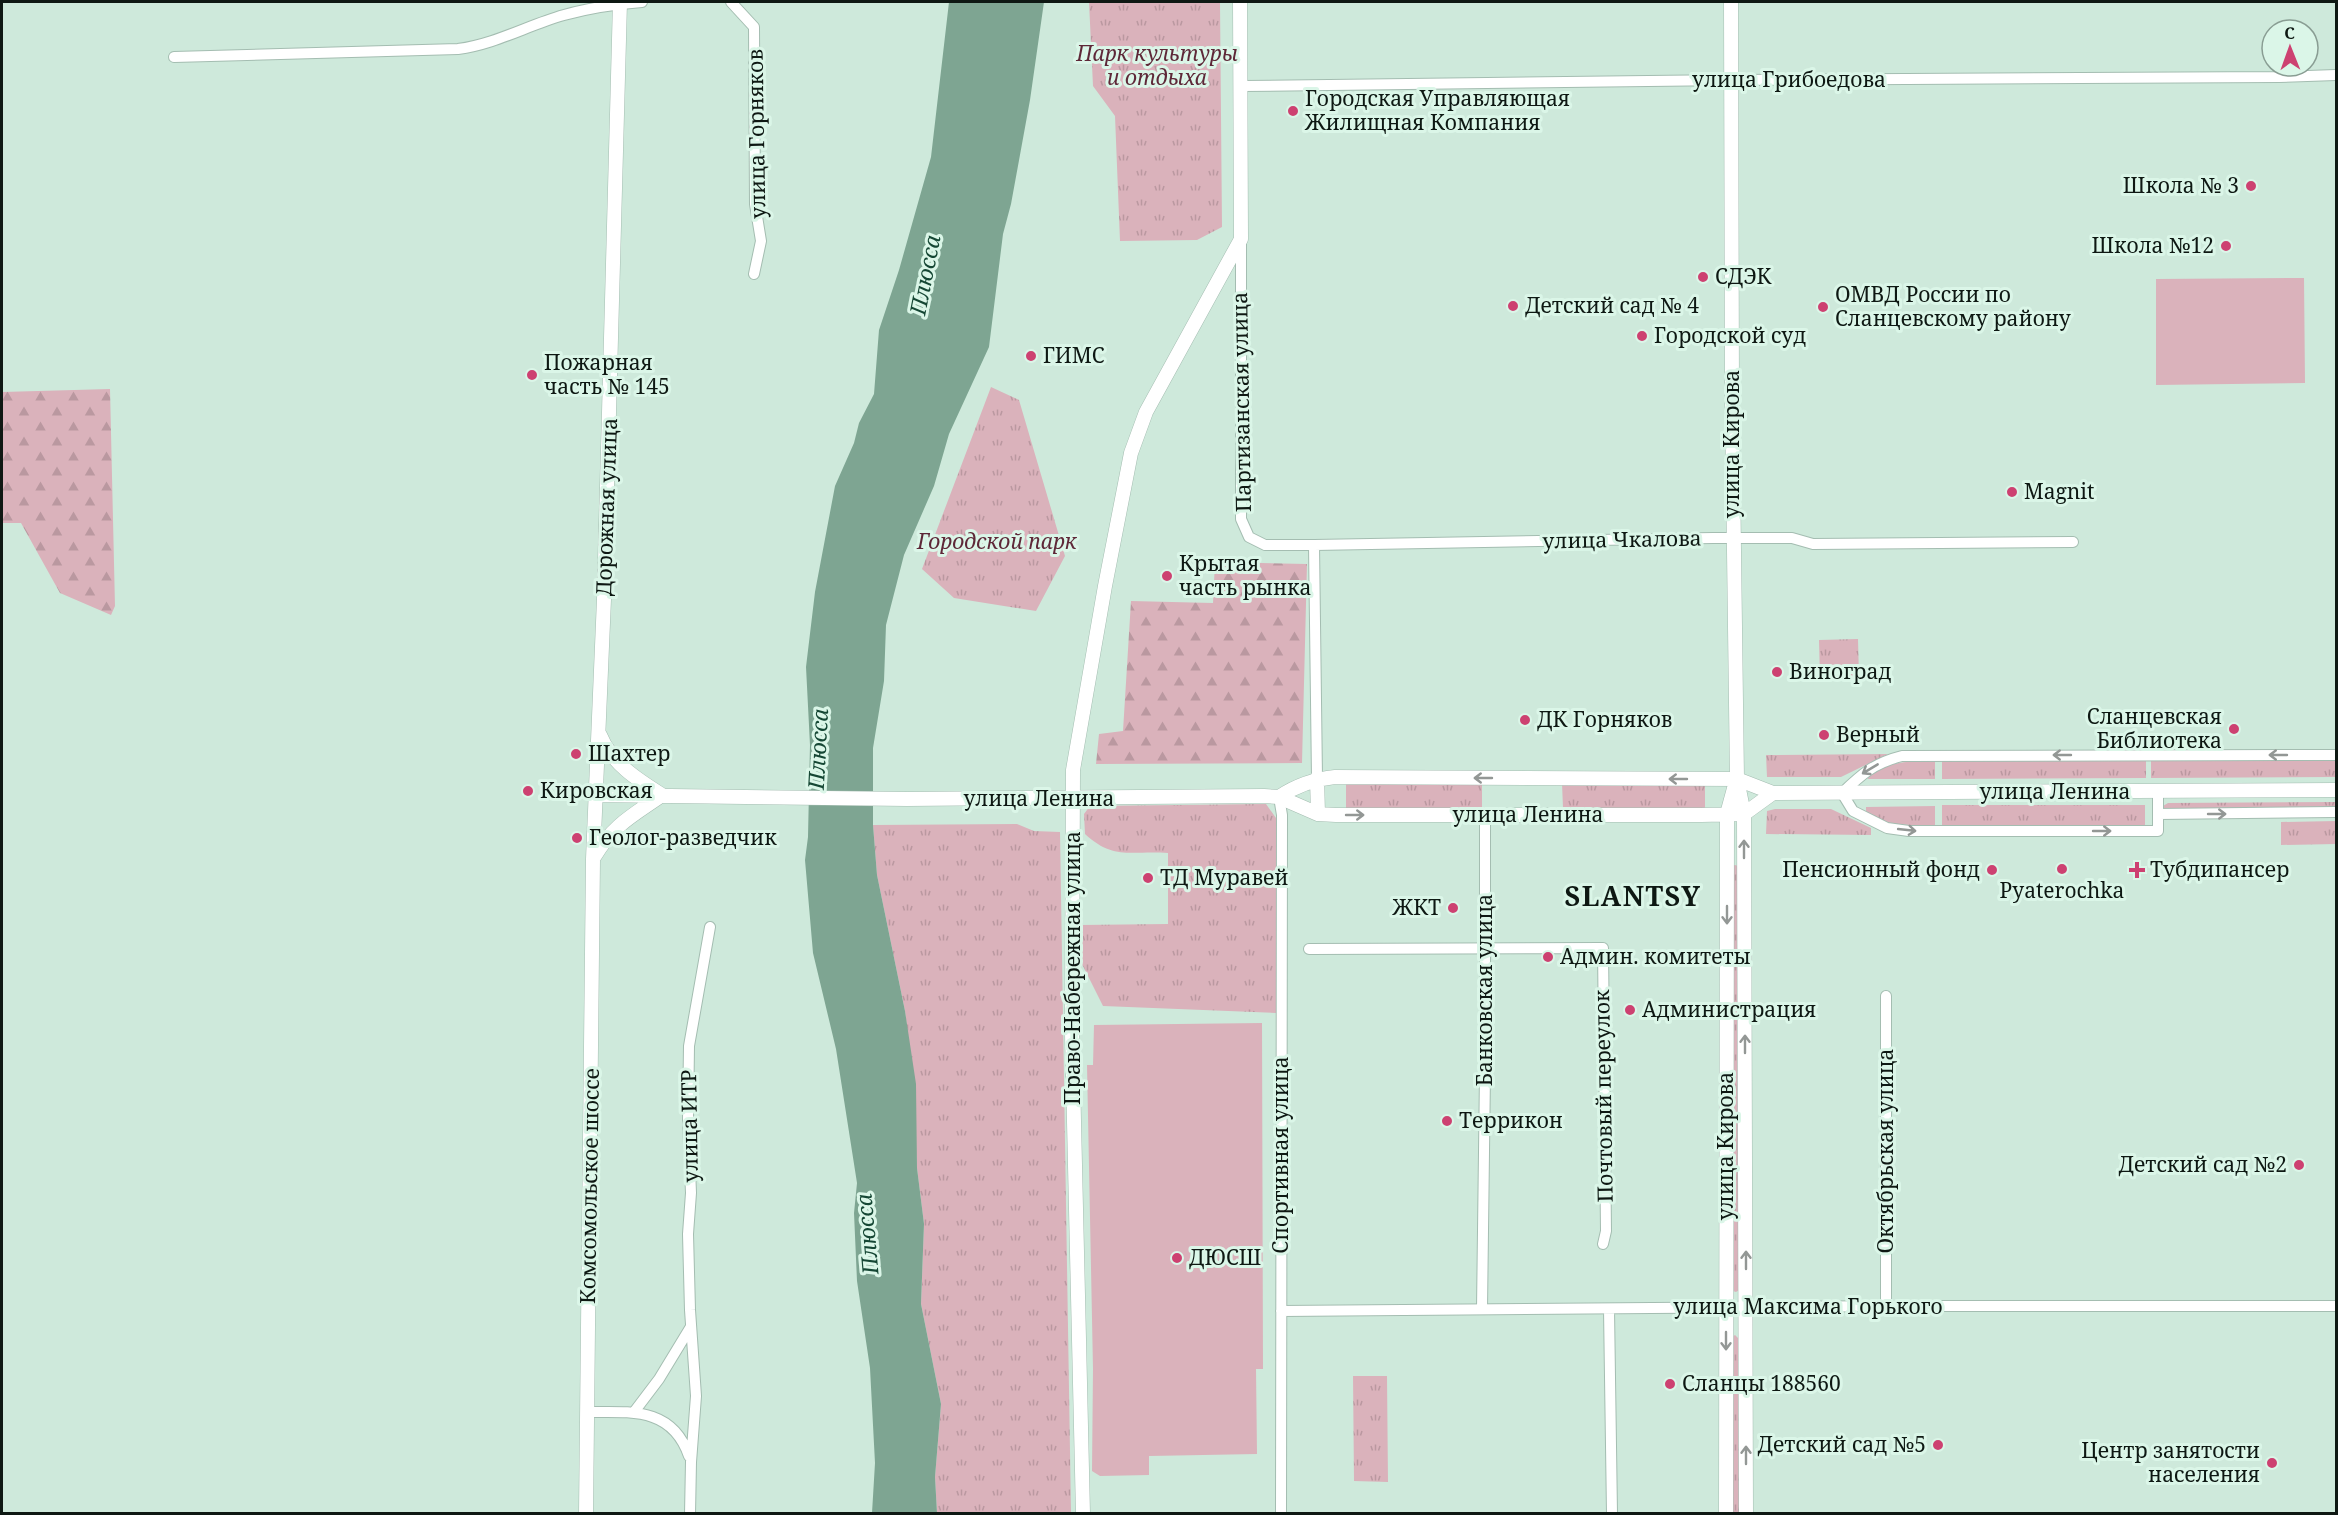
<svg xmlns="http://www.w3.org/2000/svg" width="2338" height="1515" font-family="'Noto Serif',serif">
  <defs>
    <pattern id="grass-tufts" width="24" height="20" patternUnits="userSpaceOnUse" patternTransform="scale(1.5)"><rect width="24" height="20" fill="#dab2bb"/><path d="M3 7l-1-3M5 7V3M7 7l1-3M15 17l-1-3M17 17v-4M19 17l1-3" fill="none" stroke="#ba98a0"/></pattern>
    <pattern id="forest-firs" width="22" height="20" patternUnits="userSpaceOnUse" patternTransform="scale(1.5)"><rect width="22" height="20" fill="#dab2bb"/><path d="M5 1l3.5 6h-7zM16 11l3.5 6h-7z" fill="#ba98a0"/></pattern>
  </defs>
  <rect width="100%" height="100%" fill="#cee9db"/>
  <!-- grass -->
  <path fill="url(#grass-tufts)" d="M1089,2H1220L1222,227L1197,240L1120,241L1115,116L1093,86Z
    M991,387L1019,400L1065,556L1036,611L954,598L922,569Z
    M1858,639L1859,678L1820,679L1819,640Z
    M1888,754L1841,777H1767L1766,755Z
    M2146,760V778L1942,779V761Z
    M2151,760H2336V777L2151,778Z
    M1935,761V779H1868L1869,774C1891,761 1911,761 1935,761Z
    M1562,783L1705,784V808H1563Z
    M1346,784H1482V808L1346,809Z
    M2336,802V808L2164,809L2163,806L2168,803Z
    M1266,804L1276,818V1013L1103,1006L1080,960V925L1168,924V853C1132,850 1114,861 1085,834L1084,814L1090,806Z
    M1942,805H2145V825L1942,826Z
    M1935,806V825C1912,825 1884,828 1866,811V807Z
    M1775,809H1831L1871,828V835L1766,834L1767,811Z
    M2336,821V844L2281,845V822Z
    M1017,824L1034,831L1060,832L1071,1513H937L935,1477L941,1404L921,1304L924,1224L917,1168L909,1044L905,1011L877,875L873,825Z
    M1735,865L1738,866L1739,1290L1736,1292L1733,1291L1732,866Z
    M1735,1335L1739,1339V1513L1731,1514L1732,1337Z
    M1353,1376H1387L1388,1482L1354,1481Z"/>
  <!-- forest -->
  <path fill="url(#forest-firs)" d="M110,389L115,606L111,615L60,593L21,523H2V392Z
    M1215,562L1307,564L1302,763L1096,764L1099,734L1123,731L1131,601L1213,603Z"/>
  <!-- pitch -->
  <path fill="#dab2bb" d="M2304,278L2305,383L2156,385V279Z
    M1262,1023L1263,1369H1256L1257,1454L1149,1456V1475L1100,1476L1092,1471L1093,1369L1087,1065H1093L1094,1025Z"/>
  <!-- water -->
  <path fill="#7ea592" d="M949,2H1044L1030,100L1011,204L1003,234L989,347L949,434L934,486L904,555L886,625L884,681L873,748V825L877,875L905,1011L916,1084L917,1168L924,1224L921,1304L941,1404L935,1477L937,1513H872L875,1463L870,1368L857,1281L854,1213L857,1183L836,1049L813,953L805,860L808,837L810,745L806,667L815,592L835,486L854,443L859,423L874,394L879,330L899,270L931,157Z"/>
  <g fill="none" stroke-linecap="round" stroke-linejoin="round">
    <!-- street casing -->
    <g stroke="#a4bdb1" stroke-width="12">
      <path id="street" d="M731,2L754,27L755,204L761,241L754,274
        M174,57L458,49C496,44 528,25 564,15C589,8 616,4 642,2
        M1242,86L1731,80L2279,77L2336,75
        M1241,239V519L1249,537L1265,545H1314L1317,778
        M1314,545L1713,538H1792L1813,544L2073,542
        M2158,791V831H1909L1887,828L1853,811L1842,793C1862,774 1874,763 1902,756L2336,755
        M1279,797L1282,815L1281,1514
        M2158,814L2336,812
        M1309,949L1603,948L1606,1231L1603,1244
        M1886,996V1306
        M1482,1309L1485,1073V815
        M1609,1309L1612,1514
        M1281,1311L1886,1306H2336
        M588,1412C631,1412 672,1407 689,1456
        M634,1412L659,1379L690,1328
        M690,1514L691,1462L696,1396L690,1310L688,1234L691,1193L688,1119L689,1046L710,927"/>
    </g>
    <!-- secondary casing -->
    <g stroke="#a4bdb1" stroke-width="15">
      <path id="secondary" d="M1731,2L1732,399L1737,779L1744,814L1746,1514
        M600,735C611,763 638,780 662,795
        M1317,778L1318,814
        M595,795L907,799L1264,796L1279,797L1318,814L1336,815H1701L1744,814L1773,793
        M1279,797C1297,785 1314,779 1335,777L1737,779L1773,793L2336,790
        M594,857C614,824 632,816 662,795
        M586,1514L593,859L604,599L620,2
        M1083,1514L1072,1034L1073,770L1105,586L1131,453L1146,412L1241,239L1240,2
        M1726,1514L1727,814L1736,781"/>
    </g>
    <!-- street -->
    <use href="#street" stroke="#fff" stroke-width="10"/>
    <!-- secondary -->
    <use href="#secondary" stroke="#fff" stroke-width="14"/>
  </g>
  <!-- one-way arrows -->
  <defs><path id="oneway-shaft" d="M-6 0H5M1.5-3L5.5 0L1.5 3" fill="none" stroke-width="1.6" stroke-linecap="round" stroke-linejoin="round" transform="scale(1.5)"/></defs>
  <g stroke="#939795">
    <use href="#oneway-shaft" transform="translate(2062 755) rotate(180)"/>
    <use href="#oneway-shaft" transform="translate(2278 755) rotate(-180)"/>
    <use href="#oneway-shaft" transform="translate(1870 769) rotate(149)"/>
    <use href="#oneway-shaft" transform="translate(1483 778) rotate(-180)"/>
    <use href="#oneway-shaft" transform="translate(1678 779) rotate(-180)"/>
    <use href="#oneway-shaft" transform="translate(2217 814)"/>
    <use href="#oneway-shaft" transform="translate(1355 815)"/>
    <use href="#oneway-shaft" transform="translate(1907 830) rotate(6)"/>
    <use href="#oneway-shaft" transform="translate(2102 831)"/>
    <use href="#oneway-shaft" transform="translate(1744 849) rotate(-90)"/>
    <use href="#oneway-shaft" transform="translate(1727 915) rotate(90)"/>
    <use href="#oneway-shaft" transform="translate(1745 1044) rotate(-90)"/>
    <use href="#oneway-shaft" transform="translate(1746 1260) rotate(-90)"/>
    <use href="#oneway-shaft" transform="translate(1726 1341) rotate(90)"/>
    <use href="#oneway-shaft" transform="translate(1746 1455) rotate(-90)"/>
  </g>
  <!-- markers -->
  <g fill="#cd4171" stroke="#dbf6e8" stroke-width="2">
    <circle cx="1293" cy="111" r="6"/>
    <circle cx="2251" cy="186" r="6"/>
    <circle cx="2226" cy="246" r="6"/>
    <circle cx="1703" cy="277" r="6"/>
    <circle cx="1513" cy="306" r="6"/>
    <circle cx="1823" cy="307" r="6"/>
    <circle cx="1642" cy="336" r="6"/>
    <circle cx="1031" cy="356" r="6"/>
    <circle cx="532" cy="375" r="6"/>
    <circle cx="2012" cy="492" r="6"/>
    <circle cx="1167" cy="576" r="6"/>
    <circle cx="1777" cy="672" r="6"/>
    <circle cx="1525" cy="720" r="6"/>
    <circle cx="2234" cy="729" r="6"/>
    <circle cx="1824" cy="735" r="6"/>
    <circle cx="576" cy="754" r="6"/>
    <circle cx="528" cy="791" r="6"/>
    <circle cx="577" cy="838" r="6"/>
    <circle cx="2062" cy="869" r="6"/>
    <circle cx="1992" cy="870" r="6"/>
    <path d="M2134 861h6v6h6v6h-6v6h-6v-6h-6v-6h6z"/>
    <circle cx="1148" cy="878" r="6"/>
    <circle cx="1453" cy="908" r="6"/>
    <circle cx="1548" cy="957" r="6"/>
    <circle cx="1630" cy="1010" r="6"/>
    <circle cx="1447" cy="1121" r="6"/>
    <circle cx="2299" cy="1165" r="6"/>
    <circle cx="1177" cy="1258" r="6"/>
    <circle cx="1670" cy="1384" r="6"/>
    <circle cx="1938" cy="1445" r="6"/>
    <circle cx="2272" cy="1463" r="6"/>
  </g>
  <g text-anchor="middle" stroke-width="6" stroke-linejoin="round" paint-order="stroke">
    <!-- park labels -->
    <g font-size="21" font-style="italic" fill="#5e2838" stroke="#dbf6e8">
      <text x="1157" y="61">Парк культуры<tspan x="1157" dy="24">и отдыха</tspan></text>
      <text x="997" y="549">Городской парк</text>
    </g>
    <!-- street labels -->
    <g font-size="21" fill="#0e1813" stroke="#dbf6e8">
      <text x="1789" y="87">улица Грибоедова</text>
      <text transform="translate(757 134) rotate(-91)" y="7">улица Горняков</text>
      <text transform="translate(1242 402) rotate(-91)" y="7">Партизанская улица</text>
      <text transform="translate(1732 444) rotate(-90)" y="7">улица Кирова</text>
      <text transform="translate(607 507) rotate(-88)" y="7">Дорожная улица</text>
      <text transform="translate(1622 540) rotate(-1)" y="7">улица Чкалова</text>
      <text x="2055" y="799">улица Ленина</text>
      <text x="1039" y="806">улица Ленина</text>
      <text x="1528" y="822">улица Ленина</text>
      <text transform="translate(1073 968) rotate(-90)" y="7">Право-Набережная улица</text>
      <text transform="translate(1485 990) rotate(-90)" y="7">Банковская улица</text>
      <text transform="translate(1604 1096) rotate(-91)" y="7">Почтовый переулок</text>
      <text transform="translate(690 1126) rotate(-91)" y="7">улица ИТР</text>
      <text transform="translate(1726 1146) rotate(-90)" y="7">улица Кирова</text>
      <text transform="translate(1886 1151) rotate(-90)" y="7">Октябрьская улица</text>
      <text transform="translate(1281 1155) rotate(-90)" y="7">Спортивная улица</text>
      <text transform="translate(590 1186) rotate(-89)" y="7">Комсомольское шоссе</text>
      <text x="1808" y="1314">улица Максима Горького</text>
    </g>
    <!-- poi labels -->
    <g font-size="21" fill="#0e1813" stroke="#dbf6e8" text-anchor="start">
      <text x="1305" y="106">Городская Управляющая<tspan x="1305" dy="24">Жилищная Компания</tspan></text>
      <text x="2239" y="193" text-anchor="end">Школа № 3</text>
      <text x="2214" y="253" text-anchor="end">Школа №12</text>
      <text x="1715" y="284">СДЭК</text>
      <text x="1835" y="302">ОМВД России по<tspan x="1835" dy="24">Сланцевскому району</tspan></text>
      <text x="1525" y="313">Детский сад № 4</text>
      <text x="1654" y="343">Городской суд</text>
      <text x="1043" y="363">ГИМС</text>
      <text x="544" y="370">Пожарная<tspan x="544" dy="24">часть № 145</tspan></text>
      <text x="2024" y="499">Magnit</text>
      <text x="1179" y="571">Крытая<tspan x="1179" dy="24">часть рынка</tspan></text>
      <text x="1789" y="679">Виноград</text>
      <text x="2222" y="724" text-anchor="end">Сланцевская<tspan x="2222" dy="24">Библиотека</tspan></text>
      <text x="1537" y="727">ДК Горняков</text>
      <text x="1836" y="742">Верный</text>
      <text x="588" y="761">Шахтер</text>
      <text x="540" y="798">Кировская</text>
      <text x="589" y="845">Геолог-разведчик</text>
      <text x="1980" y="877" text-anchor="end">Пенсионный фонд</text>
      <text x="2150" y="877">Тубдипансер</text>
      <text x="1160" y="885">ТД Муравей</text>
      <text x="2062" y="898" text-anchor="middle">Pyaterochka</text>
      <text x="1441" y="915" text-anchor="end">ЖКТ</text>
      <text x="1560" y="964">Админ. комитеты</text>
      <text x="1642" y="1017">Администрация</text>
      <text x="1459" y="1128">Террикон</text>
      <text x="2287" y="1172" text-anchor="end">Детский сад №2</text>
      <text x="1189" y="1265">ДЮСШ</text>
      <text x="1682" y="1391">Сланцы 188560</text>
      <text x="1926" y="1452" text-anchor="end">Детский сад №5</text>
      <text x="2260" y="1458" text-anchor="end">Центр занятости<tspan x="2260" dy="24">населения</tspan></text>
    </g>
    <!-- water labels -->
    <g font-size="22" font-style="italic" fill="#154734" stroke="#dbf6e8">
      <text transform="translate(925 275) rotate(-79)" y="8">Плюсса</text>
      <text transform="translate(818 749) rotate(-87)" y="8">Плюсса</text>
      <text transform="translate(867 1234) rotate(-95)" y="8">Плюсса</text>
    </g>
    <!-- district labels -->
    <g font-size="27" font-weight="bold" letter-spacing="1.5" fill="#0e1813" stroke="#dbf6e8">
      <text x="1633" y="906">SLANTSY</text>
    </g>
  </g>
  <!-- border -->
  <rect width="2338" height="1515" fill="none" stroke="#0e1813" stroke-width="6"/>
  <!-- north arrow -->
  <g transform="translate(2290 48) rotate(359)"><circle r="28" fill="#dbf6e8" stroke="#899d93" stroke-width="1.5"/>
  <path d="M0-4.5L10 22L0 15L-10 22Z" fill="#cd4171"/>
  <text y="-9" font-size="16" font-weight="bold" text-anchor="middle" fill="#0e1813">С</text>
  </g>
</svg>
